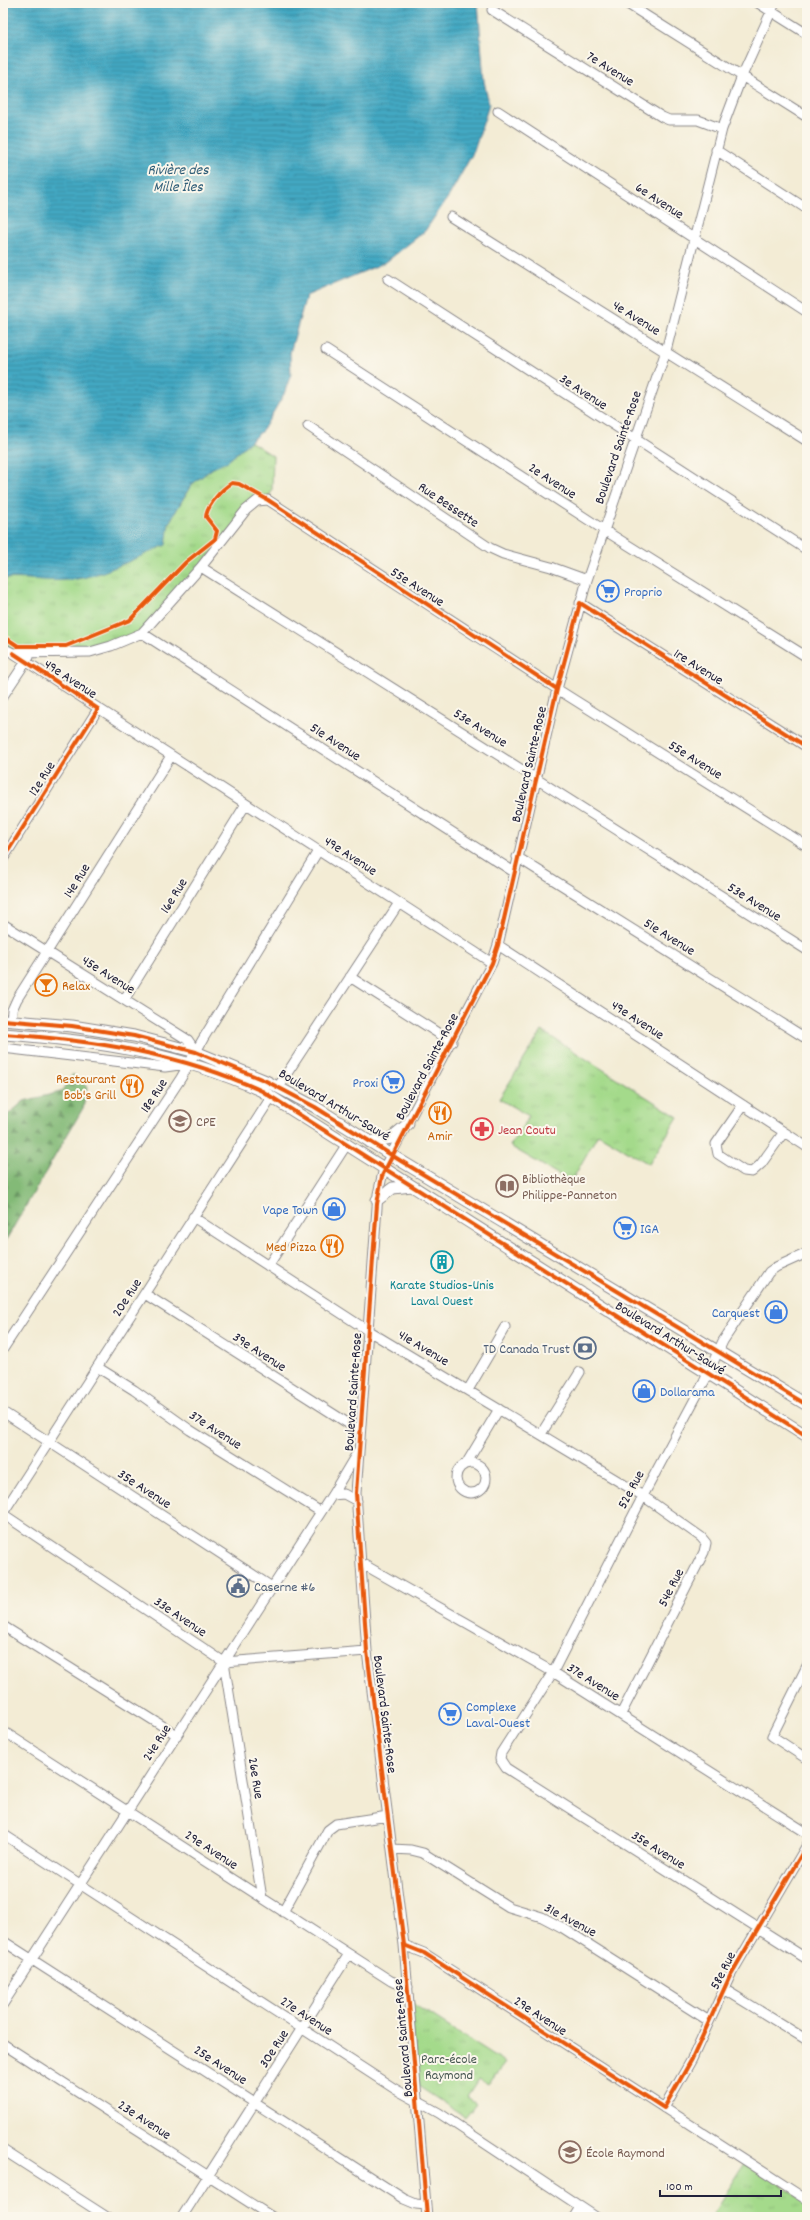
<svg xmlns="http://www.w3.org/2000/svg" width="810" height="2220" font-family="Dekko,sans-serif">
  <defs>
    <pattern id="forest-firs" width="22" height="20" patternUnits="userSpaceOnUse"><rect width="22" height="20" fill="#83ba77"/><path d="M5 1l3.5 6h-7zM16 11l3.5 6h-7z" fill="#6b9763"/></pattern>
    <pattern id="park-tufts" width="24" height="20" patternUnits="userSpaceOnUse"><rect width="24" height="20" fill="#a4da8b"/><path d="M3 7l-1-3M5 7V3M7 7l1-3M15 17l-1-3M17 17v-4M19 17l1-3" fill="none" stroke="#8dbb79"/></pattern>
    <pattern id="water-rules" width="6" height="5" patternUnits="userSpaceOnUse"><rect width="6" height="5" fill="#42a8c2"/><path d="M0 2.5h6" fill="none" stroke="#37889f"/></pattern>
  </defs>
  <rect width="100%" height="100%" fill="#fbf7ec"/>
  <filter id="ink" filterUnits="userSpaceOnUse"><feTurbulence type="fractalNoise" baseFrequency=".025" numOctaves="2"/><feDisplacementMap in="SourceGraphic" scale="8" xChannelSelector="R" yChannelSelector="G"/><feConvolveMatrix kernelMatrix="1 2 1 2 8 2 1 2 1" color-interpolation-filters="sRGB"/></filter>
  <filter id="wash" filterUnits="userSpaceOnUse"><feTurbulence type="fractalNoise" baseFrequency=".012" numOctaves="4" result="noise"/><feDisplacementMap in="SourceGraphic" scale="16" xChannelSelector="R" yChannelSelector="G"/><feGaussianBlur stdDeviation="0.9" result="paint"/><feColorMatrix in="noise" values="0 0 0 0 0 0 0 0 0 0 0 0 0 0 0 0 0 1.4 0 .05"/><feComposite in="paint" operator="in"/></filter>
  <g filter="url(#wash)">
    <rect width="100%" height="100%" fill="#f3ecd5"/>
    <!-- forest -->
    <path fill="url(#forest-firs)" stroke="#526e59" d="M73,1074L87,1087L83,1108L3,1245V1119L24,1101L61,1092Z"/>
    <!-- park -->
    <path fill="url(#park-tufts)" stroke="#637e63" d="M250,441L273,456L272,490L268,500L257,501L142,633L111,646L13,653L3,648V579L19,577L169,523L191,485L213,468L228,461Z
      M542,1031L678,1117L649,1164L598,1134L571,1182L510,1146L529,1116L499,1099Z
      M410,2002L505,2063L488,2085L479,2079L467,2097L476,2103L465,2117L418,2086Z
      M747,2160L807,2203V2217H711Z"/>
    <!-- water -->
    <path fill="url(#water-rules)" stroke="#32657e" d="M3,3H478L484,81L489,105L474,151L449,196L425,231L386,262L306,296L290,353L291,374L284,394L263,430L228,461L213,468L191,485L169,523L166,545C137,557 99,578 68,580C46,582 25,577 3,579Z"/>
  </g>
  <g filter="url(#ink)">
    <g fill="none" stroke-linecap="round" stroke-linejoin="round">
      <!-- minor casing -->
      <g stroke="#8a8788" stroke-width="11">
        <path id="minor" d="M626,3L807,117
          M758,3L807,34
          M492,10L662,117L669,120H698L722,129
          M498,111L807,312
          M716,150L807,209
          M451,217L807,441
          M388,279L807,550
          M326,350L604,530L807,657
          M308,426L490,548L503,554L551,567L587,580
          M201,567L807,950
          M580,603L807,747
          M142,633L514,872
          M3,648L13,653L90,652L111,646L142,633L201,567L246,510L257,501L268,500L557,689L807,846
          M13,653L492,963
          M3,696L29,657
          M517,857L807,1039
          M3,859L98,709
          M3,924L188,1040L196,1052
          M498,945L807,1147
          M350,977L452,1042
          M124,1000L246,804
          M11,1021L12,1010L17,999L171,756
          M3,1048L165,1067L186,1064
          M278,1087L399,903
          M743,1105L716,1144L718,1154L744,1171L752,1172L761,1164L784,1132
          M193,1217L367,1330L643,1496L701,1537L706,1543L704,1552L621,1714
          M807,1253L776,1267L769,1272L723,1341L704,1382L643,1496L553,1672L501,1753L500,1759L506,1768L807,1959
          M268,1266L347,1144
          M145,1294L360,1431
          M3,1349L181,1078L203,1039L318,851
          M97,1367L134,1390L190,1430L321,1512
          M468,1390L505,1327
          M3,1412L272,1587
          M541,1434L580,1372
          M456 1478a15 15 0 1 1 30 0a15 15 0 1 1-30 0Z
          M466,1464L499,1409
          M332,1495L344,1494L357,1501
          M3,1513L272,1096
          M3,1514L224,1662L367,1651
          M361,1563L553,1672L807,1833
          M3,1626L177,1735
          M224,1662L262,1898
          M807,1666L772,1736L807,1759
          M3,1731L391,1981L408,1987
          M3,1834L395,2089L439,2113L596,2217
          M392,1849L411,1850L423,1853L509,1907L542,1917L563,1928L709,2021
          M283,1912L328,1830L336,1824L388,1816
          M3,1941L404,2199L416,2204L426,2205
          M404,1945L424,1953L807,2200
          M724,1989L807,2040
          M3,2004L332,1495L357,1453
          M3,2044L272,2217
          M664,2108L692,2059L730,1976L807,1845
          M3,2150L107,2217
          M182,2217L349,1954
          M427,2217L404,1945L367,1651L356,1493L378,1194L384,1168L492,963L498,945L557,689L587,580L666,351L722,129L742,76L775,3
          M574,2217L580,2207"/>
      </g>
      <!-- major casing -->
      <g stroke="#8a8788" stroke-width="13">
        <path id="major" d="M3,1020L72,1026L134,1036L196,1052L266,1081L315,1107L401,1161L807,1405
          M3,1034C92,1040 180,1053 262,1091L807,1436
          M370,1142L391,1138L408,1124
          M377,1200L393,1188L412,1186"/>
      </g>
      <!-- minor -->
      <use href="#minor" stroke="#fff" stroke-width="9"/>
      <!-- major -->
      <use href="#major" stroke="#fff" stroke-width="11"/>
      <!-- cycleway casing -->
      <g stroke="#fbf7ec" stroke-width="6">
        <path id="cycleway" d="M3,636L18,646H66L130,620L186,562L215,539L217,531L206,517C207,505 222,489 232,483L239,484L268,500L557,689
          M3,859L98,709L13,653
          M3,1020L72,1026L134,1036L196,1052L266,1081L315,1107L401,1161L807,1405
          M3,1034C92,1040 180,1053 262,1091L807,1436
          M404,1945L424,1953L664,2108L692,2059L730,1976L807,1845
          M427,2217L404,1945L367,1651L356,1493L377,1204L382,1176L492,963L498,945L557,689L580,603L807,747"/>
      </g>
      <!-- cycleway -->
      <use href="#cycleway" stroke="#e8590c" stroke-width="4"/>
    </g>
  </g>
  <!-- icons -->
  <defs>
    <g id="supermarket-ring" transform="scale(1.15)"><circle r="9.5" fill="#fbf7ec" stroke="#3f7fe0" stroke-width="1.5"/><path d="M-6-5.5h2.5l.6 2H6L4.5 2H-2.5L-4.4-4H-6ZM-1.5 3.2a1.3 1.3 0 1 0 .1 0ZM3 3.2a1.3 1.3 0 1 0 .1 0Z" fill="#3f7fe0"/></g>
    <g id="bar-ring" transform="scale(1.15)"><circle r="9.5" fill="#fbf7ec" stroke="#e8710a" stroke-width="1.5"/><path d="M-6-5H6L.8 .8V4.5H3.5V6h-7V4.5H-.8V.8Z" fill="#e8710a"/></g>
    <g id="restaurant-ring" transform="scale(1.15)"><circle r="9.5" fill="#fbf7ec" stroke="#e8710a" stroke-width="1.5"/><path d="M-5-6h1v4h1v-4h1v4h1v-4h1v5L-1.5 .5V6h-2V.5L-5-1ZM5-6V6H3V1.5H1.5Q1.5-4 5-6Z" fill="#e8710a"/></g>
    <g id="school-ring" transform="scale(1.15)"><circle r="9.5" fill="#fbf7ec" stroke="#8d6e63" stroke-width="1.5"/><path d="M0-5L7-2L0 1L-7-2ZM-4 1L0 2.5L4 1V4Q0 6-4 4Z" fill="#8d6e63"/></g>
    <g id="pharmacy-ring" transform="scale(1.15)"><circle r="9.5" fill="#fbf7ec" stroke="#e0444e" stroke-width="1.5"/><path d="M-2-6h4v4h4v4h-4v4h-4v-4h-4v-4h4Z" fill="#e0444e"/></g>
    <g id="library-ring" transform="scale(1.15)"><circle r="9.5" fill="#fbf7ec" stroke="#8d6e63" stroke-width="1.5"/><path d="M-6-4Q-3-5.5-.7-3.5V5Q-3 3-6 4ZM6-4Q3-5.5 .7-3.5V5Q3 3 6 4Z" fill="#8d6e63"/></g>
    <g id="shop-ring" transform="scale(1.15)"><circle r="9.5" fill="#fbf7ec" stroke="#3f7fe0" stroke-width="1.5"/><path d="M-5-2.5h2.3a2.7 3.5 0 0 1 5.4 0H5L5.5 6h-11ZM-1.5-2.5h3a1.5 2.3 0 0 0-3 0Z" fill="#3f7fe0"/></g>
    <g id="building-ring" transform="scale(1.15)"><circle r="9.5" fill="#fbf7ec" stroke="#0f9aa8" stroke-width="1.5"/><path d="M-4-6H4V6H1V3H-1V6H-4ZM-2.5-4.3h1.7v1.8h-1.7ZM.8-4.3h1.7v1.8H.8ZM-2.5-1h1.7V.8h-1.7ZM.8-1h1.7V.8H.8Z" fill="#0f9aa8"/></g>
    <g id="bank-ring" transform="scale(1.15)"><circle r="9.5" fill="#fbf7ec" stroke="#5c6f8a" stroke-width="1.5"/><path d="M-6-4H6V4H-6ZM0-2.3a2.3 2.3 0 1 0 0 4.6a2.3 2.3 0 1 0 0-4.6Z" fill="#5c6f8a"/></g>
    <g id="civic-ring" transform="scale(1.15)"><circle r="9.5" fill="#fbf7ec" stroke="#5c6f8a" stroke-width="1.5"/><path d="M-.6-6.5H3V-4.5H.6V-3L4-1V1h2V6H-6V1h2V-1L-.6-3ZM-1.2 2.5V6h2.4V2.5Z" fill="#5c6f8a"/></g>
  </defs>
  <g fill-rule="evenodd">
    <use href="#supermarket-ring" x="608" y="591"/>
    <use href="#bar-ring" x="46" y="985"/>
    <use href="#supermarket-ring" x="393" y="1082"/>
    <use href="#restaurant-ring" x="132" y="1086"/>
    <use href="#restaurant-ring" x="440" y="1113"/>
    <use href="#school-ring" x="180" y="1121"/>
    <use href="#pharmacy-ring" x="482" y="1129"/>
    <use href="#library-ring" x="507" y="1186"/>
    <use href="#shop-ring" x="334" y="1209"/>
    <use href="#supermarket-ring" x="625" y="1228"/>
    <use href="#restaurant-ring" x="332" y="1246"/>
    <use href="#building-ring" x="442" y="1262"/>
    <use href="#shop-ring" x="776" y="1312"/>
    <use href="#bank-ring" x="585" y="1348"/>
    <use href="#shop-ring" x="644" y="1391"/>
    <use href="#civic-ring" x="238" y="1586"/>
    <use href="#supermarket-ring" x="450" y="1714"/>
    <use href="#school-ring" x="570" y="2152"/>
  </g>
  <g text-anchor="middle" stroke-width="4" stroke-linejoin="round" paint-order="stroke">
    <!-- street labels -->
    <g font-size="14" fill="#22223b" stroke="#fbf7ec">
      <text transform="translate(611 68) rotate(32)" y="5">7e Avenue</text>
      <text transform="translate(660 200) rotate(33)" y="5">6e Avenue</text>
      <text transform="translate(637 317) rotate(32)" y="5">4e Avenue</text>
      <text transform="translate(584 391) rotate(33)" y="5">3e Avenue</text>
      <text transform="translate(617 447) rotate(-71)" y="5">Boulevard Sainte-Rose</text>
      <text transform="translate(553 480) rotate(33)" y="5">2e Avenue</text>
      <text transform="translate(449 504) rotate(34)" y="5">Rue Bessette</text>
      <text transform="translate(418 586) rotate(33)" y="5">55e Avenue</text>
      <text transform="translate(699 666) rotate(32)" y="5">1re Avenue</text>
      <text transform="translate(71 678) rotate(33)" y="5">49e Avenue</text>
      <text transform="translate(481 727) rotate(32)" y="5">53e Avenue</text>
      <text transform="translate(336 741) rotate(33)" y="5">51e Avenue</text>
      <text transform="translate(696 759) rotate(32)" y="5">55e Avenue</text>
      <text transform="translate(528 764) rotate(-77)" y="5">Boulevard Sainte-Rose</text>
      <text transform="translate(41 778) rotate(-58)" y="5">12e Rue</text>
      <text transform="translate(351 855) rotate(33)" y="5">49e Avenue</text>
      <text transform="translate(76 880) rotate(-58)" y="5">14e Rue</text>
      <text transform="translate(173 895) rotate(-58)" y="5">16e Rue</text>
      <text transform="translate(755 901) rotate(32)" y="5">53e Avenue</text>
      <text transform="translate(670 936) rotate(32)" y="5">51e Avenue</text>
      <text transform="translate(109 974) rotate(32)" y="5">45e Avenue</text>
      <text transform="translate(638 1019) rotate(33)" y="5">49e Avenue</text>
      <text transform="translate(426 1066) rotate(-62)" y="5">Boulevard Sainte-Rose</text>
      <text transform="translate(153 1095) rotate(-57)" y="5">18e Rue</text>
      <text transform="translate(335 1104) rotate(31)" y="5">Boulevard Arthur-Sauvé</text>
      <text transform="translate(126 1297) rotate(-57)" y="5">20e Rue</text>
      <text transform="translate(671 1337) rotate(32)" y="5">Boulevard Arthur-Sauvé</text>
      <text transform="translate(424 1347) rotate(31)" y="5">41e Avenue</text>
      <text transform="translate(260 1351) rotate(33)" y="5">39e Avenue</text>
      <text transform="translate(352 1392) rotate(-86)" y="5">Boulevard Sainte-Rose</text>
      <text transform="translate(216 1429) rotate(33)" y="5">37e Avenue</text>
      <text transform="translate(145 1488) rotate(33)" y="5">35e Avenue</text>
      <text transform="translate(630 1489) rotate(-62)" y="5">52e Rue</text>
      <text transform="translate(670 1587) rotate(-63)" y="5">54e Rue</text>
      <text transform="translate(181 1616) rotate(34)" y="5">33e Avenue</text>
      <text transform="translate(594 1681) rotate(32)" y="5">37e Avenue</text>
      <text transform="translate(386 1714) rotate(83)" y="5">Boulevard Sainte-Rose</text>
      <text transform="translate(156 1742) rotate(-57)" y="5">24e Rue</text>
      <text transform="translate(257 1778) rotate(81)" y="5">26e Rue</text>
      <text transform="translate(212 1849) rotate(33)" y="5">29e Avenue</text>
      <text transform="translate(659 1849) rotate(32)" y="5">35e Avenue</text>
      <text transform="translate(571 1919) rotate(28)" y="5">31e Avenue</text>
      <text transform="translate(722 1970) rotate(-63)" y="5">58e Rue</text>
      <text transform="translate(307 2015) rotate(33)" y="5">27e Avenue</text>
      <text transform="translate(541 2015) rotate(33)" y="5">29e Avenue</text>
      <text transform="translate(402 2038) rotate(-95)" y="5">Boulevard Sainte-Rose</text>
      <text transform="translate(273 2048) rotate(-57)" y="5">30e Rue</text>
      <text transform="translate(221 2064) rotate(33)" y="5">25e Avenue</text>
      <text transform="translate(145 2119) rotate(33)" y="5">23e Avenue</text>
    </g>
    <!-- shop labels -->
    <g font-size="14" fill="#366cbe" stroke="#fbf7ec" text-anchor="start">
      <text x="624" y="596">Proprio</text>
      <text x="378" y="1087" text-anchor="end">Proxi</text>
      <text x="318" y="1214" text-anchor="end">Vape Town</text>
      <text x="640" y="1233">IGA</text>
      <text x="760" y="1317" text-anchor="end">Carquest</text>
      <text x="660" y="1396">Dollarama</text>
      <text x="466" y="1711">Complexe<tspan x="466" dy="16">Laval-Ouest</tspan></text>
    </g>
    <!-- food labels -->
    <g font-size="14" fill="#c56008" stroke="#fbf7ec" text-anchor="end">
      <text x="62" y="990" text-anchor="start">Relax</text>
      <text x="116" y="1083">Restaurant<tspan x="116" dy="16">Bob's Grill</tspan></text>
      <text x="440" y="1140" text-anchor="middle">Amir</text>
      <text x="316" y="1251">Med Pizza</text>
    </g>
    <!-- education labels -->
    <g font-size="14" fill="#785e54" stroke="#fbf7ec" text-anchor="start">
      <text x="196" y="1126">CPE</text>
      <text x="522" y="1183">Bibliothèque<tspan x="522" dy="16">Philippe-Panneton</tspan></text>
      <text x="586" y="2157">École Raymond</text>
    </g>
    <!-- health labels -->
    <g font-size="14" fill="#be3a42" stroke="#fbf7ec" text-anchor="start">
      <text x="498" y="1134">Jean Coutu</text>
    </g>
    <!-- culture labels -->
    <g font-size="14" fill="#0d838f" stroke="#fbf7ec">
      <text x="442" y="1289">Karate Studios-Unis<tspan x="442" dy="16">Laval Ouest</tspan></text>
    </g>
    <!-- service labels -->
    <g font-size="14" fill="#4e5e75" stroke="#fbf7ec" text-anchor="end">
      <text x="570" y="1353">TD Canada Trust</text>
      <text x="254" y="1591" text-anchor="start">Caserne #6</text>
    </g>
    <!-- park labels -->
    <g font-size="14" fill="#495953" stroke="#fbf7ec">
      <text x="449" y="2063">Parc-école<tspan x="449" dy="16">Raymond</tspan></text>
    </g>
    <!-- water labels -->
    <g font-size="15" font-style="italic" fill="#305e78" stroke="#fbf7ec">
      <text x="178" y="174">Rivière des<tspan x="178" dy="17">Mille Îles</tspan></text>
    </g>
  </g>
  <!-- margin -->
  <rect width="810" height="2220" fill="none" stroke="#fbf7ec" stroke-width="16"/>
  <!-- scale -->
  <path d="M660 2190v6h121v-6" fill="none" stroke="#22223b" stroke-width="2"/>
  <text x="666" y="2190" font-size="12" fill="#22223b" stroke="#fbf7ec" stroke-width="3" paint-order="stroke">100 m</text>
</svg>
